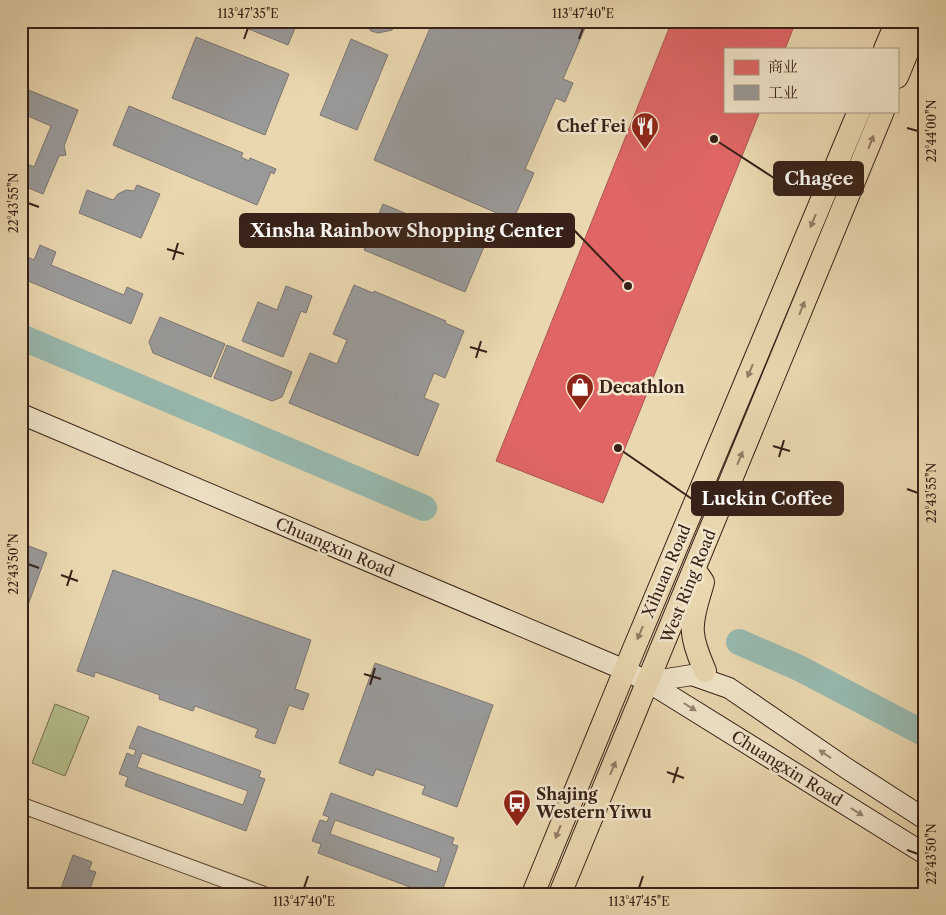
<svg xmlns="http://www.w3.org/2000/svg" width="946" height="915" font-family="'Libre Caslon Text','Noto Serif SC',serif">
  <rect width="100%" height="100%" fill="#e9d7af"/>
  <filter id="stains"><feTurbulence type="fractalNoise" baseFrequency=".004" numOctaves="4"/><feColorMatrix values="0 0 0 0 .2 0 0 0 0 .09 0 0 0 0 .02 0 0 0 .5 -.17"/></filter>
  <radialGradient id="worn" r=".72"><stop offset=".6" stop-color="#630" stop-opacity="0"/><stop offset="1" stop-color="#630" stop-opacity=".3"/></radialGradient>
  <!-- grass -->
  <path fill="#b5bf8c" stroke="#767052" d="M55,704L89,717L65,776L32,763Z"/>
  <!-- shops -->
  <path fill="#e06666" stroke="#ad514f" d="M672,21H796L785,49H725V111H760L603,503L496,461Z"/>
  <!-- industry -->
  <path fill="#999" stroke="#7c7572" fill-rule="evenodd" d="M229,21H298L288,45Z
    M362,21H400L392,30L378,33L371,31Z
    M433,21H588L563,79L573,83L565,102L556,98L525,169L534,173L513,220L374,160Z
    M196,37L289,74L265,135L172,98Z
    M351,39L388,55L357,130L320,115Z
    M21,87L78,110L64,146L66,155L59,156L43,194L21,185V161L34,167L51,126L21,113Z
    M129,106L243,153L241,157L249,161L250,158L276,169L274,174L271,172L257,205L113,145Z
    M137,185L160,194L141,238L79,213L87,190L113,200L118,194L126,190L134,191Z
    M383,204L448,231L450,227L486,242L465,292L364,250Z
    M40,245L56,252L51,265L124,295L127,287L143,294L131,324L21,278V254L34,260Z
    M354,285L373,293L374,291L446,321L445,323L464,331L445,378L434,373L424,398L439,404L418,456L289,403L310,353L337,364L347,340L333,334Z
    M286,286L312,296L306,313L301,311L283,357L242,341L258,302L277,310Z
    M160,317L225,344L211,377L153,353L149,342Z
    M227,345L292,372L282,397L272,401L214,378Z
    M21,543L47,553L21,624Z
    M113,570L311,640L295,689L309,694L303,710L289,705L275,744L255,737L258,729L195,706L193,711L159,699L160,695L95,672L94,677L77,671Z
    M375,663L493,705L457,807L422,794L425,786L376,769L373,776L339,763Z
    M138,726L261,771L259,777L265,779L246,831L125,786L128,777L119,774L127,753L134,756L136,750L129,748ZM142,753L248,791L243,805L137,767Z
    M331,793L454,838L452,844L458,846L441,894H429L318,853L321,844L312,841L320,820L327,822L329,817L323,815ZM335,820L441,858L437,872L330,834Z
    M73,855L92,862L89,870L96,872L88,894H59Z"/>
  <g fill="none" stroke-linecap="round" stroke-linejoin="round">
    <!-- river -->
    <path stroke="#97b9af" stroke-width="26" d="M21,337L424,508
      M739,642L799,668L925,734"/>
    <!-- street casing -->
    <g stroke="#644e3e" stroke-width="17">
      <path id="street" d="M21,805L263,894"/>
    </g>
    <!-- secondary casing -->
    <g stroke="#372118" stroke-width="22">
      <path id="secondary" d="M21,414L625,670L648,682L925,854
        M648,682L692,675L729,688L846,768L925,819"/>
    </g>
    <!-- primary casing -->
    <g stroke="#372118" stroke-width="24">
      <path id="primary" d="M885,49L897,21
        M897,77L920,21
        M699,576L703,582C699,598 691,617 693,633C694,646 700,659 705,671
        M533,894L625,670L859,111
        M560,894L883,111"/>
    </g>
    <!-- street -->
    <use href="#street" stroke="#f1e5cb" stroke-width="15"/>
    <!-- secondary -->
    <use href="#secondary" stroke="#f1e5cb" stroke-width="20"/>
    <!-- primary -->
    <use href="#primary" stroke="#e9d7af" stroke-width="22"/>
  </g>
  <!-- one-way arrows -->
  <defs><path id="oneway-solid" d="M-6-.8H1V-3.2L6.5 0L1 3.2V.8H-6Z" transform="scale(1.25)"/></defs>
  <g fill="#907c64">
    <use href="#oneway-solid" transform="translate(871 142) rotate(-68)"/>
    <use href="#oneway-solid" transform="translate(813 221) rotate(113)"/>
    <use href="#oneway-solid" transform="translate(802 308) rotate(-68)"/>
    <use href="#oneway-solid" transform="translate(750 371) rotate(113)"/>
    <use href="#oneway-solid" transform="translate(740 458) rotate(-68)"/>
    <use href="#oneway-solid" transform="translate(640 633) rotate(113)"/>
    <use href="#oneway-solid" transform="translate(613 768) rotate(-67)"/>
    <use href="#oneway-solid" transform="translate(558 832) rotate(112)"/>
  </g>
  <g fill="#948372">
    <use href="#oneway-solid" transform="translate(690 707) rotate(32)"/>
    <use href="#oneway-solid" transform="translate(825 754) rotate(-146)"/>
    <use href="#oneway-solid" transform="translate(857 812) rotate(32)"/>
  </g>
  <!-- ticks -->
  <path fill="none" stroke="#372118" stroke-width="2" d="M244,39L248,28M579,39L583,28M907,128L918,131M28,203L39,207M167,249L184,254M173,260L178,243M470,347L487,352M476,358L481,341M773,446L790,451M779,457L784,440M907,489L918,493M28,564L39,568M61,575L78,581M67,586L72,570M364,674L381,679M370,685L375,668M667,772L684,778M673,783L678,767M907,850L918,854M304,888L308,876M639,888L643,876"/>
  <!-- icons -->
  <defs>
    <g id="restaurant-pin" transform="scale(1.4375)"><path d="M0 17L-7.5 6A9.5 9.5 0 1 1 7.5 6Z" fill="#8f2418" stroke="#f1e5cb"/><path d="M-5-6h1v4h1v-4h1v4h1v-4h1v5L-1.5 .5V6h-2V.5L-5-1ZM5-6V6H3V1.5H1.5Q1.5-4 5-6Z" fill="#fff"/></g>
    <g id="shop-pin" transform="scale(1.4375)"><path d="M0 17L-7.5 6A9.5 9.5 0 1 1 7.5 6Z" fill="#8f2418" stroke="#f1e5cb"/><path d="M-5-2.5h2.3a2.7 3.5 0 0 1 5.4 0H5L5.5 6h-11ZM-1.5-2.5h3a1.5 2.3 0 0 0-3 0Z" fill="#fff"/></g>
    <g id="bus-pin" transform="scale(1.4375)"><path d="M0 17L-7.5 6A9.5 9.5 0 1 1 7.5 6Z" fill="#8f2418" stroke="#f1e5cb"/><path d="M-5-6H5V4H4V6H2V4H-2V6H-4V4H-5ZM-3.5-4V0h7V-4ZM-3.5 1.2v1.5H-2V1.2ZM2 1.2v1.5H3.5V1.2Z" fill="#fff"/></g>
  </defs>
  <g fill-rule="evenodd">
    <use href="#restaurant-pin" x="645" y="126"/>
    <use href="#shop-pin" x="580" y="387"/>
    <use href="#bus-pin" x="517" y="803"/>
  </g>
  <g text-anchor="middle" stroke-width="5" stroke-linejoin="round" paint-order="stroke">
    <!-- poi labels -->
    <g font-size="16" font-weight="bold" fill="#372118" stroke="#f1e5cb" text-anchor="start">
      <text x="626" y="132" text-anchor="end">Chef Fei</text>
      <text x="599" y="393">Decathlon</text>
      <text x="536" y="800">Shajing<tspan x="536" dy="18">Western Yiwu</tspan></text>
    </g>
    <!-- street labels -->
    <g font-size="16" fill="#372118" stroke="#f1e5cb">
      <text transform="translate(335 547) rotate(23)" y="6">Chuangxin Road</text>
      <text transform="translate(666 571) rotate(-67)" y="6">Xihuan Road</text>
      <text transform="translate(688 586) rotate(-68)" y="6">West Ring Road</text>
      <text transform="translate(787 768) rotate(32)" y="6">Chuangxin Road</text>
    </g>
  </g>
  <!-- callouts -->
  <path fill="none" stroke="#372118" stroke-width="2" d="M714 139L774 178M628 286L574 230M618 448L692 499"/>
  <g fill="#372118" stroke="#f1e5cb" stroke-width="2">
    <circle cx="714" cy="139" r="5"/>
    <circle cx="628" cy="286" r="5"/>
    <circle cx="618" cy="448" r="5"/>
  </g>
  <g fill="#372118" stroke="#372118" stroke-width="2">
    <rect x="774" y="162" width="89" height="33" rx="5"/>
    <rect x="240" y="214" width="334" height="33" rx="5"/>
    <rect x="692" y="482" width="151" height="33" rx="5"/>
  </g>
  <g font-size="18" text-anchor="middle" font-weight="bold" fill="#fff">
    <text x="819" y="185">Chagee</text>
    <text x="407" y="237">Xinsha Rainbow Shopping Center</text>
    <text x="767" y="505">Luckin Coffee</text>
  </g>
  <!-- margin -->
  <rect width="946" height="915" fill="none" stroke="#e9d7af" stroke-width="55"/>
  <!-- legend -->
  <rect x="724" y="48" width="175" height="65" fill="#f1e5cb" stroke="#a79783"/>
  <rect x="734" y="60" width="25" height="15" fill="#e06666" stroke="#a79783"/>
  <text x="768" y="72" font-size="15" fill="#372118">商业</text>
  <rect x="734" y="85" width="25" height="15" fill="#999999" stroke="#a79783"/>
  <text x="768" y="98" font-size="15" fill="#372118">工业</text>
  <rect x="28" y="28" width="890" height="860" fill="none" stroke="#372118" stroke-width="2"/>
  <g font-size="12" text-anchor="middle" fill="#372118">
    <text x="248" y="18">113°47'35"E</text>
    <text x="583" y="18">113°47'40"E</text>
    <text transform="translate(932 131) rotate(-90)" y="4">22°44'00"N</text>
    <text transform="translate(14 203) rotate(-90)" y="4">22°43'55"N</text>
    <text transform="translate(932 493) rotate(-90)" y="4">22°43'55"N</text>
    <text transform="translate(14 564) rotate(-90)" y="4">22°43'50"N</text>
    <text transform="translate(932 854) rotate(-90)" y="4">22°43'50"N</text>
    <text x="304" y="906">113°47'40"E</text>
    <text x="639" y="906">113°47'45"E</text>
  </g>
  <rect width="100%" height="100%" filter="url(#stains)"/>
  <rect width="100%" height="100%" fill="url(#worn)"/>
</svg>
